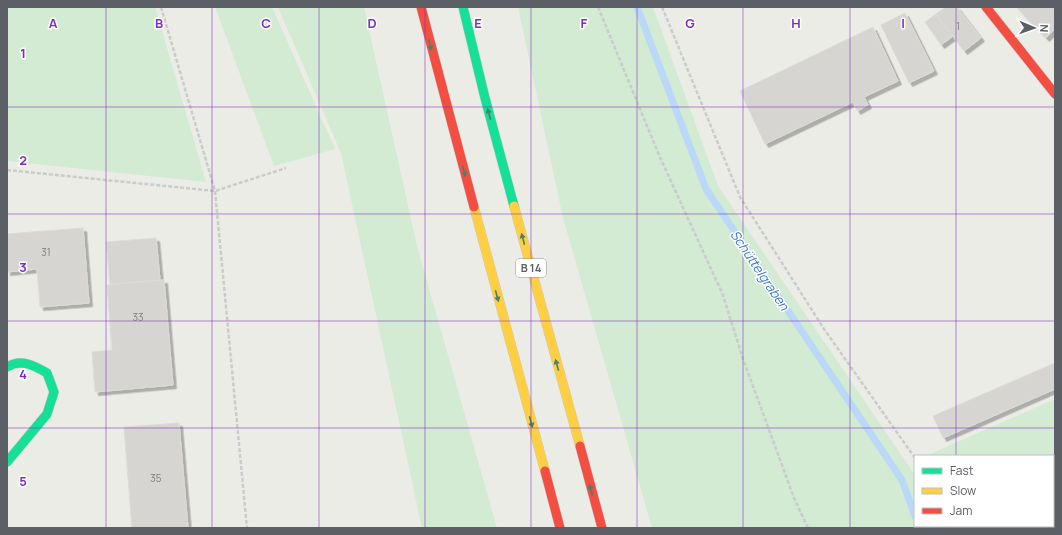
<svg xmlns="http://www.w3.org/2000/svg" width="1062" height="535" font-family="Manrope,sans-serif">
  <defs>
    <filter id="shadow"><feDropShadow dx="3.5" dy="3.5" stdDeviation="0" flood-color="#0004"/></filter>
  </defs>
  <rect width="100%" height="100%" fill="#ecece7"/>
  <!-- green -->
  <path fill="#d3ead3" d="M7,7H155L206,182L7,161Z
    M215,7H272L335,149L274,166Z
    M278,7H364L417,246L497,528H422L341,153Z
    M518,7H653L718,186L915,475V526H947L948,528H652L563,218Z
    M1055,399V456H932L930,454Z
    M1055,477V528H979V526H1053V478Z"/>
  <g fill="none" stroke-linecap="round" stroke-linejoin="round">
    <!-- stream -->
    <path stroke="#bad8f8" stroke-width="7" d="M637,7L706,189L902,480L915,516
      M919,526V528"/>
  </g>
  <!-- building -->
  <path fill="#d6d5d2" stroke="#dcdbd6" filter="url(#shadow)" d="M946,7H957L981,38L964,51L936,14Z
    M1016,7H1055V29L1046,38Z
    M905,13L934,71L909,83L881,25Z
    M936,14L952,37L941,45L925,22Z
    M873,27L898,81L864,97L868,105L857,111L853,102L765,144L740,91Z
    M83,228L89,303L40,307L37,269L7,272V234Z
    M156,238L160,280L110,284L106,242Z
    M164,280L173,385L95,392L92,352L112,350L107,285Z
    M1055,363V389L943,438L933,416Z
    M179,423L188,528H132L124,427Z"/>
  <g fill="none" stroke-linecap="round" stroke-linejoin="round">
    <!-- lane casing -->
    <g stroke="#c9c9c7" stroke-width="12">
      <path id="lane" d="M1053,470L1055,469
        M961,526L962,528"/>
    </g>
    <!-- fast casing -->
    <g stroke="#c9c9c9" stroke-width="10">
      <path id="fast" d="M463,7L485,98L514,206
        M7,367C21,358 35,366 47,373L54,392L47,414L7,462"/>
    </g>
    <!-- slow casing -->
    <g stroke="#c9c9c9" stroke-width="10">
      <path id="slow" d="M514,206L580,446
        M474,207L545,471"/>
    </g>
    <!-- jam casing -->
    <g stroke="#c9c9c9" stroke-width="10">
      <path id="jam" d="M421,7L474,207
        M986,7L1055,94
        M580,446L602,528
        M545,471L560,528"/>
    </g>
    <!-- path -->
    <path stroke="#c8cdcb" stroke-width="2.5" stroke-dasharray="4 2" stroke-linecap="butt" d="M161,7L215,191L247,528
      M598,7L659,155L723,295L742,356L794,498L808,528
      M662,7L740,197L824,329L915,458
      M7,170L215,191L286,168"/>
    <!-- lane -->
    <use href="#lane" stroke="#fcfcfb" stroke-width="11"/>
    <!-- fast -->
    <use href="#fast" stroke="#16e098" stroke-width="9"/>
    <!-- slow -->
    <use href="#slow" stroke="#ffcf43" stroke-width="9"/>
    <!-- jam -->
    <use href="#jam" stroke="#f24e42" stroke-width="9"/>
  </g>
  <!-- one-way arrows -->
  <defs><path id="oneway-solid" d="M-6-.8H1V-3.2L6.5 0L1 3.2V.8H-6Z"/></defs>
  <g fill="#4a7f72">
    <use href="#oneway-solid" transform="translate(430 45) rotate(76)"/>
    <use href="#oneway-solid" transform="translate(489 114) rotate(-105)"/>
    <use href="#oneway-solid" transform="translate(464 171) rotate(75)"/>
    <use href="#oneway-solid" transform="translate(523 239) rotate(-105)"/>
    <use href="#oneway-solid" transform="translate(497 296) rotate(75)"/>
    <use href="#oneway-solid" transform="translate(557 365) rotate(-105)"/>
    <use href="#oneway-solid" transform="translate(531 422) rotate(75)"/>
    <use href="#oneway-solid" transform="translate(591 490) rotate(-105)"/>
  </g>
  <!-- grid -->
  <path fill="none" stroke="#7b2cbf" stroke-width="1" stroke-opacity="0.55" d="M106,7V528M212,7V528M319,7V528M425,7V528M531,7V528M637,7V528M743,7V528M850,7V528M956,7V456M7,107H1055M7,214H1055M7,321H1055M7,428H1055M956,526V528"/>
  <g text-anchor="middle" stroke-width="3" stroke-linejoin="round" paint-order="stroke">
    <!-- number labels -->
    <g font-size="10" fill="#7b7d81">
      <text x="958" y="30">1</text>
      <text x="46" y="256">31</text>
      <text x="138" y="321">33</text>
      <text x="156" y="482">35</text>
    </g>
    <!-- shield labels -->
    <rect fill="#fff" stroke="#8d8f93" stroke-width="1" x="516" y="259" width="30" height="18" rx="3"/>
    <g font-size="11" font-weight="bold" fill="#5c5f65">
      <text x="531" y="272">B 14</text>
    </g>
    <!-- water labels -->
    <g font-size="13" font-style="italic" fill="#3d73c1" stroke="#fff">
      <text transform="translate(760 270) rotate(56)" y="5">Schüttelgraben</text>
    </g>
  </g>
  <g font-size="13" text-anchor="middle" font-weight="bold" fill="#7b2cbf" stroke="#fff" stroke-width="3" stroke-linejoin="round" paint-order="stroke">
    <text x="53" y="28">A</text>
    <text x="159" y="28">B</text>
    <text x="266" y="28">C</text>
    <text x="372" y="28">D</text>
    <text x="478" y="28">E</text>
    <text x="584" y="28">F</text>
    <text x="690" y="28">G</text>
    <text x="796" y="28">H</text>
    <text x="903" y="28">I</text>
    <text x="23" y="58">1</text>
    <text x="23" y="165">2</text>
    <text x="23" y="272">3</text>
    <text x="23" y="379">4</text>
    <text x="23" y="486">5</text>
  </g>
  <!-- border -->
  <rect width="1062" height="535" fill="none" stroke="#5c5f65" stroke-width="16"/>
  <!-- legend -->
  <rect x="914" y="455" width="140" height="72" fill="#ffffff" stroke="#bebfc1"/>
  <rect x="922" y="468" width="20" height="6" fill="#16e098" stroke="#bebfc1"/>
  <text x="950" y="475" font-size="12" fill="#5c5f65">Fast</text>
  <rect x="922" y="488" width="20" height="6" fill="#ffcf43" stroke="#bebfc1"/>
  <text x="950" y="495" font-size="12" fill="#5c5f65">Slow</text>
  <rect x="922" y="508" width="20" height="6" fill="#f24e42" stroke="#bebfc1"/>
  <text x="950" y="515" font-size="12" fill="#5c5f65">Jam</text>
  <!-- north arrow -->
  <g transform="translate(1034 28) rotate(92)" stroke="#ffffff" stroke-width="3" paint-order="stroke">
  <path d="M0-3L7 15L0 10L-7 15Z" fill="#5c5f65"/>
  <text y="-6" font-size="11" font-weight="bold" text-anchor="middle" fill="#5c5f65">N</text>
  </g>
</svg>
